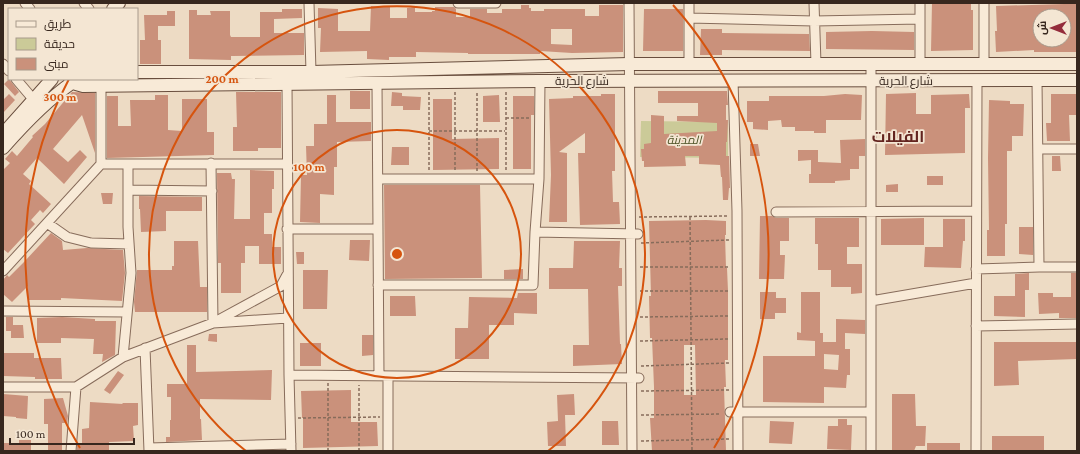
<svg xmlns="http://www.w3.org/2000/svg" width="1080" height="454" font-family="'Crimson Pro',Cairo,serif">
  <rect width="100%" height="100%" fill="#eddbc4"/>
  <!-- green -->
  <path fill="#cbca98" d="M641,121L728,122V158L640,157Z"/>
  <!-- building -->
  <path fill="#ca917b" fill-rule="evenodd" d="M932,3H971V10H973V50L931,51Z
    M1064,4H1077V52H1034V50L996,52L995,31H997L996,6ZM1040,16H1064V40H1040Z
    M521,5H529V8H531V11H544V9H585V16H599V5H623V52L572,53L540,51V54H468V53L416,52V57H389V60L367,59V51L320,52L321,28H318V8L338,9V31H370L371,6L390,7V18H407V8L415,7V12H432V11H435V7H454L456,9V17H470V9H487V13H502V9H521ZM551,29H572V45L551,44Z
    M282,9H302V18L274,19V33H304V55L231,56V60L189,59V10H197V15H211L210,11H230V35L231,37H260V12H282Z
    M644,9H683V51H643Z
    M167,11H175V26H158V40H161V64H140V40H145L144,15H167Z
    M701,29H722V33L809,34L810,51L722,50V55H700Z
    M872,31L914,32V50L826,49V32Z
    M9,79L19,92L15,96L4,84Z
    M350,91H370V109H350Z
    M658,91H727L728,105H726V120H728L727,142H726V156H729L730,188H729L728,200H723L722,177H721L720,165L699,164V156H685L686,166L644,167V161H642L641,149H644V144L651,143V115L664,116V134L717,131V123L677,121V116H698V103H658Z
    M72,92L95,93V153L82,115L53,149L68,162L80,150L87,157L64,184L37,158L23,174L31,181L29,184L51,204L43,213L40,210L31,220L35,224L8,253L3,249V170L10,163L5,159L12,151L17,156L33,137L32,136L45,124Z
    M236,92H281V148H258V151H233V127H237Z
    M392,92L402,93V96L421,97L420,110H403V106H391Z
    M916,93V114H931V95L969,94L970,108H965V153L885,155L886,94Z
    M9,94L15,100L3,113V100Z
    M601,94H615V171H612L613,202H619L620,224L580,225L578,153H585V133L559,152L567,153V222H549L551,175L549,99L573,98V96H601Z
    M845,94L862,95L861,120H826V133H814V131H795V127H782L781,120L768,121V130L753,129V122H747V101H769V96H824Z
    M1051,94H1077V115H1069L1070,141H1047L1046,123H1051Z
    M155,95H168V130L182,131V99H207V132H214V155L107,158V96H118V126H131L130,100H155Z
    M327,95H336V122H371V141L337,142V167H334V195L320,194V223L300,222L301,175H307L306,146H314V124H327Z
    M499,95L500,122H483V96Z
    M513,96H534V115H531V169H513Z
    M433,99H452V139L499,138V169L433,170Z
    M989,100L1010,101V104H1024L1023,136H1012V151H1007V224H1005V256H987V230H989L988,158Z
    M865,139V156H859V169H850V180L835,181V183H809V174H811V160L798,161V150H818V162L841,163L840,140Z
    M750,144H758L760,156H750Z
    M392,147H409V165H391Z
    M1052,156H1060L1061,171H1052Z
    M250,170L274,171V189H272V213H264V234H272V247H281V264H259V246H245V263H241V293H221V263H218L217,173H231L232,179H235L234,219H250Z
    M927,176H943V185H927Z
    M898,184V192H886V185Z
    M384,185H480L482,278L385,279Z
    M101,193H113L112,204H103Z
    M139,196L202,197V211H166V231L141,232L140,209H139Z
    M760,216H772L776,218H789V241H780V255H785L784,279H759Z
    M815,218H859V247H847V264H862V293L851,294V287H831V270H818V244H815Z
    M924,218V245H881V219Z
    M943,219H965V241H963L961,268L924,267L925,247H943Z
    M706,220L726,221V235H725L726,268H727L728,291V360H725L726,387H724L726,451H652L650,418H654V387L652,338H650L649,296H651L649,221ZM684,345H695L696,395H684Z
    M1019,227H1033V255L1019,254Z
    M51,233L62,241L63,250L87,248L123,250L125,273L122,301L61,298V300H28V286L12,302L3,294V280L7,275L9,277L24,262Z
    M350,240H370L369,261L349,260Z
    M174,241H198L200,287H207V312H135L134,302L137,270H172V266H174Z
    M574,241H620L619,268H622V286H618L620,344H621L622,364L573,366V345H589L588,289H549V268H573Z
    M296,252H304V264H297Z
    M523,269V279H504V270Z
    M303,270H328L327,309H303Z
    M1029,273V290H1025V317L994,316V296H1015V274Z
    M1071,273H1077V318H1059V313L1039,314L1038,293H1053V297H1071Z
    M760,292H776V298H786V313H775V319H760Z
    M801,292H820V333H823V342H836V319L865,320V334L845,333V349H850V375H847L846,388L824,387V403L763,402V356H815V341L797,340V332L801,333ZM824,354L839,355L838,370L824,369Z
    M518,293H537V314L514,313V325H489V359H455V328H468L469,297L517,298Z
    M390,296H415L416,316H390Z
    M6,317H13V325H23L24,338H11V331H6Z
    M62,317L95,319V321H116L115,355L102,362L103,354H93L94,339L61,338V343H37V318Z
    M209,334H217V342L208,341Z
    M362,335H373V355L362,356Z
    M994,342H1077V359L1018,361L1019,385L994,386Z
    M300,343H321V366H300Z
    M187,345H196V372L272,370L271,400L200,399V419H201L202,440L166,442V437H170V420H171V397H167V384H187Z
    M3,353H34V358H61L62,379H35V377L3,376Z
    M118,371L124,375L110,394L104,390Z
    M351,390V422H377L378,446L303,448V418H302L301,391Z
    M3,394L28,396L27,419L16,418V417L3,416Z
    M574,394L575,415H565L566,446H548L547,422L558,421L557,395Z
    M892,394H915L916,426H926L925,446H916L914,451H892Z
    M63,398L68,416L67,423H62V451H48V424H44V399Z
    M90,402L123,404L122,403H138V425L133,426L134,441L109,442V451H77V445H82V429L89,428Z
    M838,419H847V425H852L851,450L827,449L828,426H838Z
    M602,421H618L619,445H602Z
    M770,421L794,422L792,444L769,443Z
    M992,436H1044V451H992Z
    M19,440H31V451H3V443H19Z
    M927,443H960V451H927Z"/>
  <g fill="none" stroke-linecap="round" stroke-linejoin="round">
    <!-- street casing -->
    <g stroke="#876c5b" stroke-width="11">
      <path id="street" d="M25,3L30,9
        M84,3L89,9
        M309,3L311,72
        M458,3H496
        M629,3L632,451
        M814,3L816,64
        M984,3V64
        M689,18L814,21L920,19
        M3,64L9,71
        M689,64V3
        M920,64V3
        M16,79L33,99
        M733,80L737,211L738,451
        M1037,80L1039,267H1077
        M377,83L379,376
        M287,84L289,375L291,451
        M101,85V164
        M1038,149H1077
        M211,163L213,323L288,318
        M378,179H539
        M128,190L212,191
        M776,212L976,211
        M47,223L67,237L91,243L129,244
        M287,229H378
        M535,232L638,234
        M976,269L1039,267
        M3,271L101,164H287
        M378,285H533L535,232L539,179L540,81
        M871,301L976,283
        M3,311L127,312
        M976,326L1077,324
        M145,348L149,451
        M123,357L131,273L128,227V164
        M289,375L639,378
        M3,387H76L123,357L213,323L281,286L287,275
        M730,412H871
        M149,448L291,444
        M71,451L76,387
        M388,451V376
        M871,451V64
        M976,451L977,81"/>
    </g>
    <!-- secondary casing -->
    <g stroke="#694e3e" stroke-width="14">
      <path id="secondary" d="M113,9L119,3
        M137,72H311L629,64H1077
        M70,79L76,84L83,86L540,81L1077,80
        M3,134L52,79
        M3,148C24,124 47,100 73,82"/>
    </g>
    <!-- path -->
    <path stroke="#876c5b" stroke-width="1.5" stroke-dasharray="3 2" stroke-linecap="butt" d="M429,92V170
      M455,92V170
      M506,92V170
      M477,93V171
      M506,118H531
      M429,131H505
      M639,217L728,216V217
      M690,217L692,451
      M641,243L729,240
      M640,267H728
      M640,291H728
      M640,317L728,316
      M640,341L728,339
      M641,366L729,363
      M641,391L729,390
      M641,415L721,414
      M298,418L380,417
      M641,441L729,439
      M328,451V383
      M359,451V385"/>
    <!-- street -->
    <use href="#street" stroke="#f8ead7" stroke-width="9"/>
    <!-- secondary -->
    <use href="#secondary" stroke="#f8ead7" stroke-width="12"/>
  </g>
  <!-- distance rings -->
  <g fill="none" stroke="#d6540e" stroke-width="2">
    <circle cx="397" cy="254" r="124"/>
    <path d="M246 451A248 248 0 1 1 548 451"/>
    <path d="M80 448A372 372 0 0 1 69 79M673 5A372 372 0 0 1 714 448"/>
  </g>
  <g text-anchor="middle" stroke-width="3.5" stroke-linejoin="round" paint-order="stroke">
    <!-- street labels -->
    <g font-size="12" fill="#37271e" stroke="#f4e6d3">
      <text x="582" y="85">شارع الحرية</text>
      <text x="906" y="85">شارع الحرية</text>
    </g>
    <!-- park labels -->
    <g font-size="12" font-style="italic" fill="#4e5326" stroke="#f4e6d3">
      <text x="684" y="144">المدينة</text>
    </g>
    <!-- district labels -->
    <g font-size="16" font-weight="bold" fill="#63241f" stroke="#f4e6d3">
      <text x="898" y="142">الفيلات</text>
    </g>
  </g>
  <circle cx="397" cy="254" r="6" fill="#d6540e" stroke="#f4e6d3" stroke-width="2"/>
  <g font-size="12" text-anchor="middle" font-weight="bold" fill="#d6540e" stroke="#f4e6d3" stroke-width="3.5" stroke-linejoin="round" paint-order="stroke">
    <text x="222" y="83">200 m</text>
    <text x="60" y="101">300 m</text>
    <text x="309" y="171">100 m</text>
  </g>
  <!-- border -->
  <rect width="1080" height="454" fill="none" stroke="#37271e" stroke-width="8"/>
  <!-- legend -->
  <rect x="8" y="8" width="130" height="72" fill="#f4e6d3" stroke="#a89a8b"/>
  <rect x="16" y="21" width="20" height="6" fill="#f8ead7" stroke="#a89a8b"/>
  <text x="44" y="28" font-size="12" fill="#37271e">طريق</text>
  <rect x="16" y="38" width="20" height="12" fill="#cbca98" stroke="#a89a8b"/>
  <text x="44" y="48" font-size="12" fill="#37271e">حديقة</text>
  <rect x="16" y="58" width="20" height="12" fill="#ca917b" stroke="#a89a8b"/>
  <text x="44" y="68" font-size="12" fill="#37271e">مبنى</text>
  <!-- north arrow -->
  <g transform="translate(1052 28) rotate(270)"><circle r="19" fill="#f4e6d3" stroke="#a89a8b"/>
  <path d="M0-3L7 15L0 10L-7 15Z" fill="#942c3b"/>
  <text y="-6" font-size="11" font-weight="bold" text-anchor="middle" fill="#37271e">ش</text>
  </g>
  <!-- scale -->
  <path d="M10 438v6h124v-6" fill="none" stroke="#37271e" stroke-width="2"/>
  <text x="16" y="438" font-size="12" fill="#37271e" stroke="#f4e6d3" stroke-width="3" paint-order="stroke">100 m</text>
</svg>
